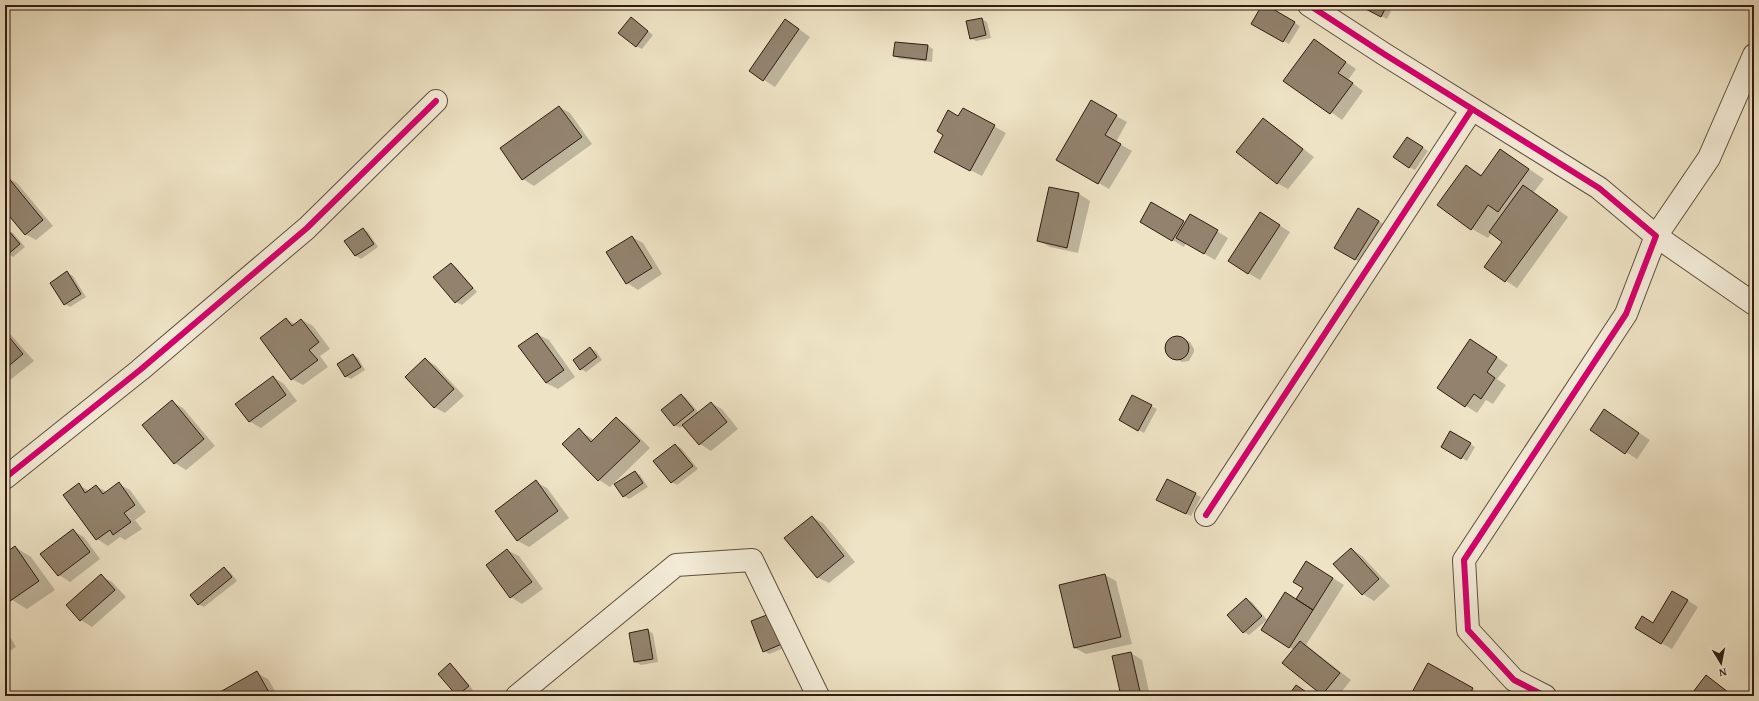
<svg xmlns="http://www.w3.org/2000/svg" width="1759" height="701" font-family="'Gentium Book Plus',serif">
  <rect width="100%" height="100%" fill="#eee3c5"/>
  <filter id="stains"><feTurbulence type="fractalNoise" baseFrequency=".005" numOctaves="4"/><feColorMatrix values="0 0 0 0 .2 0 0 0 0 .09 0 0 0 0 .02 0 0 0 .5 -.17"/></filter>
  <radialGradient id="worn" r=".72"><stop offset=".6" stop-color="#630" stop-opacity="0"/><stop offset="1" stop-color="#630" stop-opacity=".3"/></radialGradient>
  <!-- shadow -->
  <path fill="#0003" d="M1263,5L1300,26L1289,44L1253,24Z
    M1365,5H1381L1391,11L1387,19L1364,7Z
    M982,19L987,22L991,38L976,41L971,38Z
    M636,22L653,35L642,49L636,46Z
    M796,27L810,37L775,87L764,80Z
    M1314,40L1356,69L1348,80L1363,91L1342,120L1285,80Z
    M928,46L933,49L932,62L900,59L894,56Z
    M1091,102L1127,122L1116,142L1132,151L1109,189L1058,160Z
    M559,107L570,113L592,144L534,186L523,179Z
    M963,109L1006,133L982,176L947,158L958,118Z
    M1263,119L1274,126L1314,157L1288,189L1277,183Z
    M1413,141L1428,151L1415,170L1409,167Z
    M1500,150L1544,179L1534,192L1568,217L1517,288L1485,267L1504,242L1492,232L1488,238L1472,229L1466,166L1482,175Z
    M6,176L17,183L53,226L36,240L25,234L5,209Z
    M1050,188L1079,194L1090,201L1078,253L1050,247L1038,240Z
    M1152,204L1185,223L1190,215L1228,238L1215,260L1186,243L1184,247L1141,221Z
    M1359,209L1390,228L1366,266L1335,247Z
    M1271,220L1290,232L1260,280L1248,273Z
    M363,229L368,232L378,247L361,259L356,256L346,241Z
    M7,230L13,233L25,247L13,257L5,252V232Z
    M632,237L643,243L662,274L638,290L627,283Z
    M451,264L456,267L477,292L462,305L456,302Z
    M67,273L73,276L86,297L70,307L65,304Z
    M286,319L295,324L302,320L313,326L330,349L320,356L328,367L303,385L292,379Z
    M5,328L34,361L5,384Z
    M537,334L549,340L575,377L558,389L546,383Z
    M1177,337L1190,342L1194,349V352L1189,361L1182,362L1170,356L1166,349L1170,339Z
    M1482,347L1508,365L1497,379L1506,385L1493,404L1486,400L1477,413L1438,388Z
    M590,348L596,351L602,360L586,372L581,369Z
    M353,355L358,358L365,370L351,379L345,376Z
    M425,359L436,366L464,396L445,413L434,407Z
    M273,377L284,384L297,401L261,428L249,421Z
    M681,395L686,398L699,413L711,403L722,409L738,429L711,451L700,444L684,425L680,428L675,425Z
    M172,402L183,408L215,446L186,470L175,463L143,425Z
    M1151,406L1157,409L1144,433L1125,423Z
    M1615,417L1650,440L1637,459L1591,430Z
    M616,418L627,425L650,448L610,487L599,480L579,430L594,440Z
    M1451,432L1475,447L1467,461L1443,446Z
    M675,445L681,448L698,469L677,485L672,482Z
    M635,472L640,475L648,487L629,499L624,496Z
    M536,482L547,488L569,518L529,547L518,541L496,511Z
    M119,484L130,490L146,512L135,520L142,529L125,540L120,537L108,546L97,539L65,495L79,485L89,491L96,486L107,492Z
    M1195,494L1201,497L1191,516L1163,503Z
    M812,517L823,523L855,562L829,583L817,577Z
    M73,531L84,537L100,559L70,582L59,575Z
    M15,547L31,557L55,590L27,609L12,600L5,605V554Z
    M1351,549L1362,556L1390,586L1374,601L1363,594Z
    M507,550L519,556L543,589L522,604L511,597L487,565Z
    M1317,568L1344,585L1306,645L1351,680L1338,696L1322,695L1294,650L1263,630L1297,600Z
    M224,569L230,572L237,581L204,607L198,604Z
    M1105,575L1116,581L1132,644L1086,654L1075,648L1060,586Z
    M101,576L112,582L126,597L92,627L81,620L67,605Z
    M1684,598L1698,607L1672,649L1661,643Z
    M1246,599L1252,602L1267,620L1249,635L1244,632Z
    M772,614L789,646L769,654L764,651Z
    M5,628L16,647L5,654Z
    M648,630L653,634L658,662L641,665L635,662Z
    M1131,653L1142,660L1150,696H1122Z
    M1428,664L1484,696H1411Z
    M450,665L455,668L473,690L466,696L457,695Z
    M257,673L268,679L278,696H215Z
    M1706,677L1717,683L1734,696H1691Z
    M181,692L186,695L188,696H176Z"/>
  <!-- building -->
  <path fill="#93836e" stroke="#301c10" d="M1262,5H1266L1295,22L1283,42L1251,24Z
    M1364,5H1383L1386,7L1381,17L1362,7Z
    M631,17L648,31L636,47L618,33Z
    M982,18L986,35L970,39L966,21Z
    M785,19L799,29L763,81L749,71Z
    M1314,39L1346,62L1338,73L1353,83L1330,114L1283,81Z
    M895,42L928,45L926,60L893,56Z
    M1091,100L1117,115L1105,135L1121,144L1098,184L1056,160Z
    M559,106L582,137L522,180L500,148Z
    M963,108L995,125L970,171L934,152L943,135L937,131L948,110L958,116Z
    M1263,118L1303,149L1277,184L1236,152Z
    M1407,137L1423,147L1409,168L1393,157Z
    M1500,149L1529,169L1498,212L1488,205L1471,230L1437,205L1466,165L1481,176Z
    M6,175L43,220L25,235L5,211Z
    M1523,185L1558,210L1505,282L1484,267L1502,242L1489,232Z
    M1049,187L1079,193L1067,248L1037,241Z
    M1151,202L1184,221L1172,241L1140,222Z
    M1358,208L1379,221L1355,260L1334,248Z
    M1260,212L1280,225L1248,274L1228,261Z
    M1190,214L1218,230L1204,254L1176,238Z
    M363,228L374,244L355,256L344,241Z
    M7,229L20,244L7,255L5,253V231Z
    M632,236L652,268L626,284L606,252Z
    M451,263L473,288L455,303L433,277Z
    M67,271L81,294L64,305L50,283Z
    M286,318L292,326L301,319L319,342L309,350L318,360L291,380L260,338Z
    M5,332L23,354L5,369Z
    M537,333L564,370L546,383L518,346Z
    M1165 348a12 12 0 1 1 24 0a12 12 0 1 1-24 0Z
    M1470,339L1497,357L1487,372L1495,378L1481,399L1474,394L1465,407L1437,388Z
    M590,347L597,357L580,370L573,360Z
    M353,354L361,367L345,377L337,364Z
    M425,358L454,389L434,408L405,377Z
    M273,376L286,395L249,422L235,404Z
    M681,394L694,410L674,426L661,410Z
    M1132,395L1152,405L1138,431L1119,420Z
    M172,400L204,439L174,464L142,425Z
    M711,402L727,422L699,445L682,425Z
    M1604,409L1639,433L1625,454L1590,430Z
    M616,417L640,441L598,481L562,444L579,428L591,442Z
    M1450,431L1471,443L1461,459L1441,447Z
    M675,444L693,466L671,483L653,461Z
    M635,471L643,483L623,497L614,484Z
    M1167,479L1196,493L1186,514L1156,500Z
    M536,480L558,511L517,541L495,511Z
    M119,482L135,505L124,513L131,522L113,535L110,530L96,540L63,495L79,483L85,493L96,485L103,494Z
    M812,516L844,556L817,578L784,538Z
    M73,529L90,552L58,576L40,554Z
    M15,546L39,581L10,601L5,593V553Z
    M1351,548L1379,579L1362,595L1333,564Z
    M507,549L532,582L510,598L486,565Z
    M1306,561L1333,578L1313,610L1296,599L1303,588L1293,582Z
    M224,567L232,577L198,605L190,595Z
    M101,574L115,590L80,621L66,605Z
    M1105,574L1121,637L1074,648L1059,585Z
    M1672,591L1688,600L1661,644L1635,628L1642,616L1653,623Z
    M1285,592L1313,610L1289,648L1261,630Z
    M1246,598L1262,616L1243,633L1227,615Z
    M772,613L784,643L763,652L751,621Z
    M648,629L653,659L634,662L629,633Z
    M1300,641L1340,673L1322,695L1282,663Z
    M1131,652L1141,696H1121L1112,656Z
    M450,663L469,686L457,696L438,674Z
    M1428,663L1473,688L1469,696H1410Z
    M257,671L271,696H213Z
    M1706,675L1733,696H1690Z
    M1296,685L1312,696H1288Z"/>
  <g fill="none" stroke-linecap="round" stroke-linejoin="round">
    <!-- minor casing -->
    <g stroke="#604e3d" stroke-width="24">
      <path id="minor" d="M1309,5L1384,54L1599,188L1656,236L1626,314L1464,560L1468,630L1514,680L1545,696
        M1754,55L1709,158L1656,236L1754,304
        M5,478L140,370L307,228L436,101
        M1206,515L1472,109
        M517,696L676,565L752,560L818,696"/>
    </g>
    <!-- minor -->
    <use href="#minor" stroke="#f4edd9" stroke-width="22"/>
    <!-- cycleway casing -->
    <g stroke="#f4edd9" stroke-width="8">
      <path id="cycleway" d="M1309,5L1384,54L1599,188L1656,236L1626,314L1464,560L1468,630L1514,680L1545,696
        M5,478L140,370L307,228L436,101
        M1206,515L1472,109"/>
    </g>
    <!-- cycleway -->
    <use href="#cycleway" stroke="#d6006c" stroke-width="6"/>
  </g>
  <!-- margin -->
  <rect width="1759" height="701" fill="none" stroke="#eee3c5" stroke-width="20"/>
  <rect x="6" y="6" width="1747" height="689" fill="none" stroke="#301c10" stroke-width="2"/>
  <rect x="10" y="10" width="1739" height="681" fill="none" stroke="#301c10"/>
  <!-- north arrow -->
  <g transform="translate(1721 663) rotate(170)" stroke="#f4edd9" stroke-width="3" paint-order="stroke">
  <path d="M0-3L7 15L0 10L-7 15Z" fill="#301c10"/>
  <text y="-6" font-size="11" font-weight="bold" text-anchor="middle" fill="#301c10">N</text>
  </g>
  <rect width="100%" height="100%" filter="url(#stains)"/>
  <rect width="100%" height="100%" fill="url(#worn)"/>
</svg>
